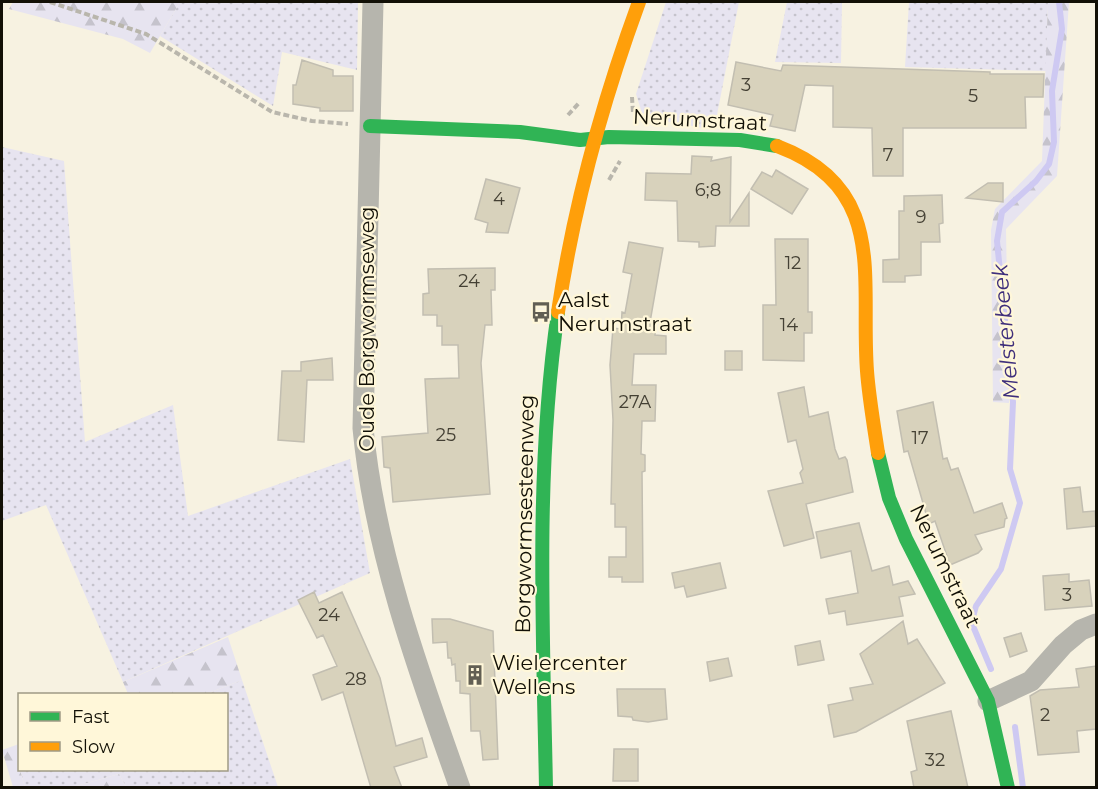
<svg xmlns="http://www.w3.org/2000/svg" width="1098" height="789" font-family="Montserrat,sans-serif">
  <defs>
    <pattern id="grass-dots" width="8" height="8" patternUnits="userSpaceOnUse" patternTransform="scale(1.5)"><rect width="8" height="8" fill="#e7e4f0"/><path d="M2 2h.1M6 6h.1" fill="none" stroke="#c5c3cc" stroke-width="1.8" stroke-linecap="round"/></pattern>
    <pattern id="forest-firs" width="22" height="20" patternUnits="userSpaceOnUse" patternTransform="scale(1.5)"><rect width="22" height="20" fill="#e7e4f0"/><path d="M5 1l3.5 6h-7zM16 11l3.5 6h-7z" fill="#c5c3cc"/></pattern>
  </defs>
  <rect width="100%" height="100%" fill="#f7f2e1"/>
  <!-- grass -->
  <path fill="url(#grass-dots)" d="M180,2H358L357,70L282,52L273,106L160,36Z
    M666,2H739L714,130L659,120L642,113L636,94Z
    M787,2H842L841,63L775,62Z
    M909,2H1048L1046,71L905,67Z
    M2,147L64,161L85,442L173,405L188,516L350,459L370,573L123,682L46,505L2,521Z
    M242,680L278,787H126L119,774L73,787H25L20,770H226V694H206Z"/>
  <!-- forest -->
  <path fill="url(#forest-firs)" d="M13,2H180L150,53L123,39L9,9Z
    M1048,2H1069L1057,176L1006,229L1009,403L993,402L991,230L995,209L1042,161Z
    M228,637L242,680L206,694H128L123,682Z
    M19,744L20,770L25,787H13L2,750Z
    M119,774L126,787H73Z"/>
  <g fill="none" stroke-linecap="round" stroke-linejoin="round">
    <!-- stream -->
    <path stroke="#cec9f2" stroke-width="6" d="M991,669L973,626V617L976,606L1001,569L1020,503L1010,469L1013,402L997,241L1002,212L1036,181L1049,164L1054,142L1052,91L1062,29L1059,2
      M1015,727L1023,788"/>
  </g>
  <!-- building -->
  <path fill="#d8d2bc" stroke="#c2beb1" stroke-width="1.5" d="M302,60L333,70V76H353V111H320V108L293,104V85H296Z
    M736,62L781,71L783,65L990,72V74H1044L1043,97H1025L1026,128H903V176H873L872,128L833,127V86L805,85L795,131L770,126L773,115L728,105Z
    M692,156L712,157L711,161L731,157L730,222L749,193V226H716L715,246L699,247V242L678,241L677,201L645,200L646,173L691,174Z
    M776,170L808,189L792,214L751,189L762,172L772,177Z
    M486,179L520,188L508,233L486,232L488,223L475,219Z
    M988,183H1003V202L966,198Z
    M942,195L943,223L939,224L940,242H921V275L905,276V282H883V260L899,259V211H904V196Z
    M775,239H808V312H812V333H804V361L763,360V305H776Z
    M629,242L663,248L650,322H655V335L666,336V354H634L632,385H656L655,421H642L641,454L645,455V471L642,472L643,582H622V577H609V557H626V527H615V504H611L613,420L610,365L613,328L621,329L622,312L625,313L632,274L623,272Z
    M495,268V290H491L492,325H485L481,363L490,494L393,502L390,468L384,467L382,437L428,433L425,379L459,378L458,345H442V326H437V315H423V294L429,293L428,269Z
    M725,351H742V370H725Z
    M332,358L333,380H307L304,442L278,440L282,371H301V362Z
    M804,387L809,417L828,412L835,449L839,459L845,457L847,460L853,492L806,504L814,538L784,546L768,491L803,483L800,473L803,469L796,440L788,442L778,393Z
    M933,402L943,459L947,458L951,470L958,468L974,513L1002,503L1007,518L1005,519L1004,527L975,535L982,549L978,553L950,565L935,521L929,524L908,451L904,452L897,411Z
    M1080,487L1083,512L1095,511L1096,526L1067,529L1064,489Z
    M859,523L872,571L889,566L893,585L908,581L915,594L899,597L903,616L847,625L845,611L829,614L826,599L858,593L851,551L821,558L816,532Z
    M720,563L726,588L687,597L684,586L675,588L672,573Z
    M1069,574V582L1089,580L1092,606L1045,610L1043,576Z
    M314,592L319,603L342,592L380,678L396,746L422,738L427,757L394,767L402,788H371L343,692L322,700L313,675L337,666L323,635L317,638L298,600Z
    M432,619H450L493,631L498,759L483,760L480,731H471L470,694L460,693V681H456L455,664L452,665L451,658H448L447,642L433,643Z
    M903,621L908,644L917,639L945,683L856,732L834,737L828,705L853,700L850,688L873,684L860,654Z
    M1021,633L1027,651L1010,657L1004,638Z
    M820,641L824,660L798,665L795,646Z
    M728,658L732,676L710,681L707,662Z
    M1096,666V729L1077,731L1079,752L1038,755L1030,696L1040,690L1079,687L1076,669Z
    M617,689H665L667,719L648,722L633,720L632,717L618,716Z
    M951,711L968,788H914L911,772L917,770L907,721Z
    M614,749H638V781H613Z"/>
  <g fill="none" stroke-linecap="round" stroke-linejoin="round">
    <!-- path -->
    <path stroke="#b9b6ac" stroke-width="4" stroke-dasharray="6 3" stroke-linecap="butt" d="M50,2L146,34L272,112L312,121L348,124
      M632,97L633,113
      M568,115L579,103
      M609,180L620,161"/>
    <!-- street -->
    <path stroke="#b6b5ad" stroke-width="21" d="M373,2L363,428C374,549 419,673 460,788
      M988,701L1031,681L1063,645L1081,630L1096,624"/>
    <!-- fast -->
    <path stroke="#30b455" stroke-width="14" d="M370,126L520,132L580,140L609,137L740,140L777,146
      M878,453L889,498L906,539L988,701L1008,788
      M546,788C543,629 535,470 558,312"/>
    <!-- slow -->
    <path stroke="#ff9f0a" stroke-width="14" d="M777,146C889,188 860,277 867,371C869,398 874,426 878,453
      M558,312C574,205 602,103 639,2"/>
  </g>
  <!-- icons -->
  <defs>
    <g id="bus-bare" transform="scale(1.62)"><path d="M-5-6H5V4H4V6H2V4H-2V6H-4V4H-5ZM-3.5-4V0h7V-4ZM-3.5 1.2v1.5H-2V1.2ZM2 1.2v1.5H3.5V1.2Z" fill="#625f53" stroke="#fff7d9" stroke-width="2.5" paint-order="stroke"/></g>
    <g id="building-bare" transform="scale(1.62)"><path d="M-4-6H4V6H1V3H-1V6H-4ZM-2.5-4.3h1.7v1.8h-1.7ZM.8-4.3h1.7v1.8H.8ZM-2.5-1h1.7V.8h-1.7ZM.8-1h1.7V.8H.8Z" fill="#625f53" stroke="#fff7d9" stroke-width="2.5" paint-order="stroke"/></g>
  </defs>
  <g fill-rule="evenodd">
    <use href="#bus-bare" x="541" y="312"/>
    <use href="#building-bare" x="475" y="675"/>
  </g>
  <g text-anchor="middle" stroke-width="4.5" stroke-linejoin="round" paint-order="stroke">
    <!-- number labels -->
    <g font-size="18" fill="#444034">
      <text x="746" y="91">3</text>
      <text x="973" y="102">5</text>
      <text x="888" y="161">7</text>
      <text x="708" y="196">6;8</text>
      <text x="499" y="205">4</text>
      <text x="921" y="223">9</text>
      <text x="793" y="269">12</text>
      <text x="469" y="287">24</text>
      <text x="789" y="331">14</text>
      <text x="635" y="408">27A</text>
      <text x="446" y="441">25</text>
      <text x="920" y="444">17</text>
      <text x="1067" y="601">3</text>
      <text x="329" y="621">24</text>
      <text x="356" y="685">28</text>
      <text x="1045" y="721">2</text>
      <text x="935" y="766">32</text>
    </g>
    <!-- street labels -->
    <g font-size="21" fill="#121006" stroke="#fff7d9">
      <text transform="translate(700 120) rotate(3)" y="7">Nerumstraat</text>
      <text transform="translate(367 329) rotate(-90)" y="7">Oude Borgwormseweg</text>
      <text transform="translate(525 514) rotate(-89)" y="7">Borgwormsesteenweg</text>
      <text transform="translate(945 566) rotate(64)" y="7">Nerumstraat</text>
    </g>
    <!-- poi labels -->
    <g font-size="21" fill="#121006" stroke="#fff7d9" text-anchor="start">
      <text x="558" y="307">Aalst<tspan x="558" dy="24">Nerumstraat</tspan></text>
      <text x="492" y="670">Wielercenter<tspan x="492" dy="24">Wellens</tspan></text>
    </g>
    <!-- water labels -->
    <g font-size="22" font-style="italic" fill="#3f2f7c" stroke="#fff7d9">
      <text transform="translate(1005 332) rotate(-95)" y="8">Melsterbeek</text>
    </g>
  </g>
  <!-- border -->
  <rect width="1098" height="789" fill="none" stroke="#121006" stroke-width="6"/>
  <!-- legend -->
  <rect x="18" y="693" width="210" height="78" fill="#fff7d9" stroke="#a09b85" stroke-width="1.5"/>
  <rect x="30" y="712" width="30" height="9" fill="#30b455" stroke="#a09b85" stroke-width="1.5"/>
  <text x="72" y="723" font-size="18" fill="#121006">Fast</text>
  <rect x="30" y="742" width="30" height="9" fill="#ff9f0a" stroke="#a09b85" stroke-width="1.5"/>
  <text x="72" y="753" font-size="18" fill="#121006">Slow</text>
</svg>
